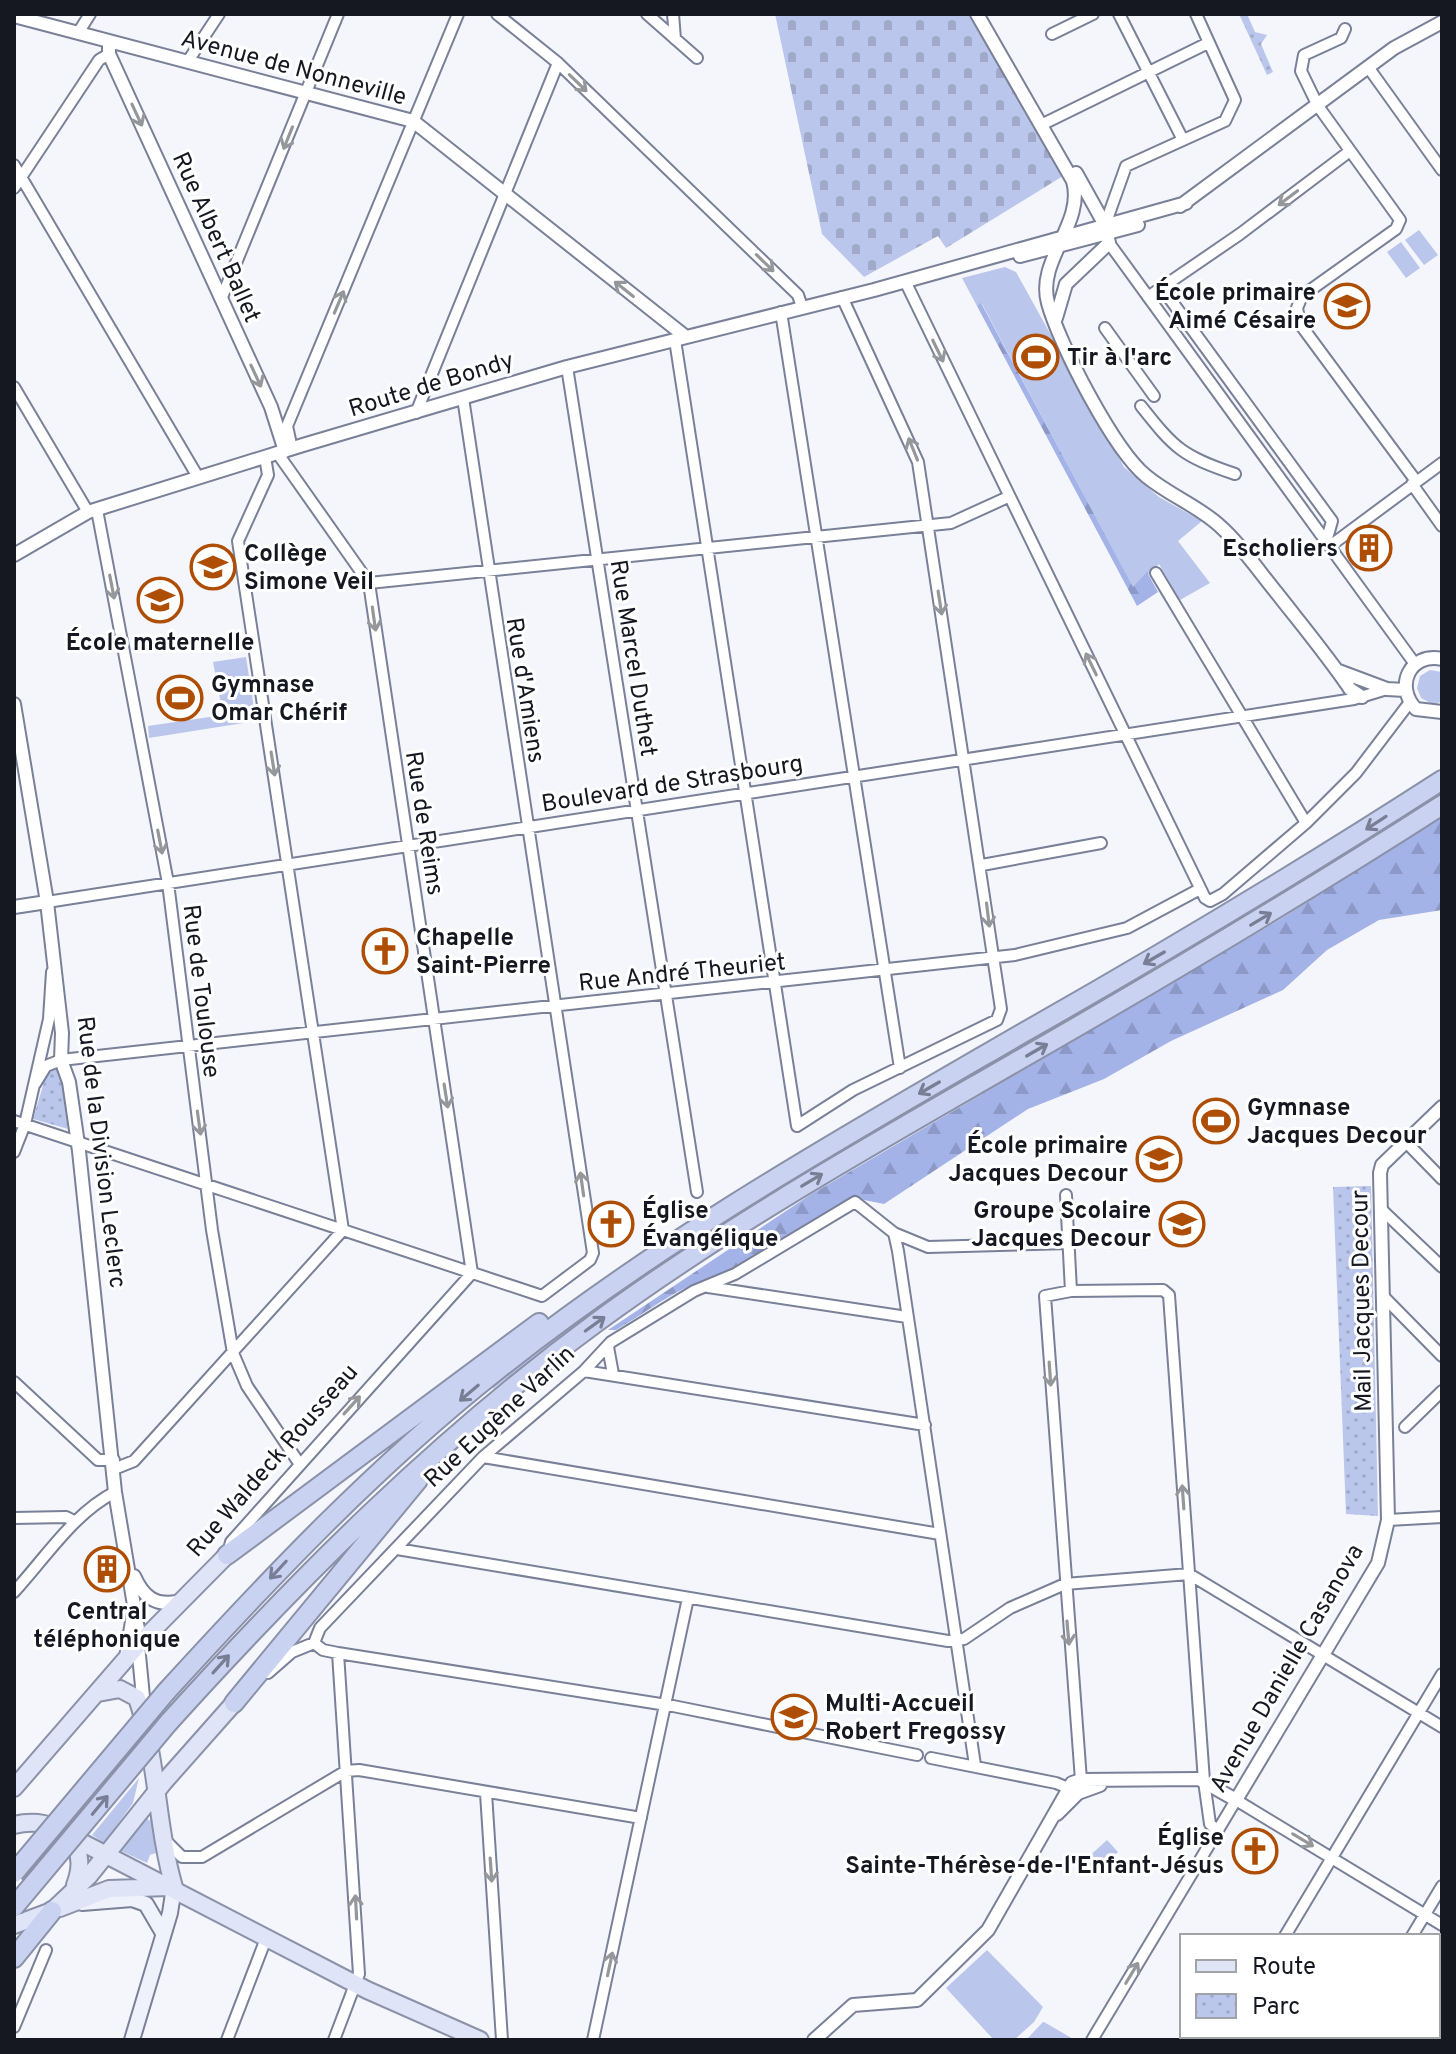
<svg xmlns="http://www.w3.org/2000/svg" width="1456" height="2054" font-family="Overpass,sans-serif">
  <defs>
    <pattern id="forest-firs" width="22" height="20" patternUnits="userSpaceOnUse" patternTransform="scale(2)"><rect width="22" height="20" fill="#a3b2e7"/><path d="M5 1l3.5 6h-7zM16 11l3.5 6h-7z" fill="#8c98c6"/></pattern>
    <pattern id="cemetery-stones" width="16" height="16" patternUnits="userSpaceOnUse" patternTransform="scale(2)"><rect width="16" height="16" fill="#bbc6ec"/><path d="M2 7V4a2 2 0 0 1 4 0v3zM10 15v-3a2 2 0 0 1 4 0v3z" fill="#a0a9ca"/></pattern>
    <pattern id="park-dots" width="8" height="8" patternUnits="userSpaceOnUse" patternTransform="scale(2)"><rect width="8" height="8" fill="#bbc6ec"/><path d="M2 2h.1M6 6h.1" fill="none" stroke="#a0a9ca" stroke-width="1.8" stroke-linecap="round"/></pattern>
  </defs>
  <rect width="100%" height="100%" fill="#f4f6fb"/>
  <!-- grass -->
  <path fill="#bbc6ec" d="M1419,230L1438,255L1424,265L1405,240Z
    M1401,242L1420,268L1406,278L1387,252Z
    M1005,267L1016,272L1124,467L1159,497L1202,521L1178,541L1210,583L1180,600L1159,564L1133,588L982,304L977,306L962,278Z
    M246,657L256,721L149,738L148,726L223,715L213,662Z
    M1430,670L1442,672V702L1432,704L1421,698L1417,688L1420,676Z
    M1442,789V793L1425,805C1116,1003 784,1164 493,1389L492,1386L592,1309L745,1205Z
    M139,1778L133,1803L104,1843L92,1835Z
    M147,1817L149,1821L152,1817L156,1853L150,1855L147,1863L121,1851Z
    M1107,1840L1118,1852L1097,1872L1085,1860Z
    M987,1950L1043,2007L1034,2022L1014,2040H994L946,1988Z
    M1043,2022H1044L1075,2040H1026Z"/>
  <!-- forest -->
  <path fill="url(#forest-firs)" d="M981,303L1133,587L1147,572L1158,592L1137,606L977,306Z
    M1442,817V910L1379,920L1327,950L1283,990L1171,1041L1104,1079L1028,1109L884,1204L854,1198L717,1277C681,1284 649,1311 616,1330H608L810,1195L1279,920Z"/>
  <!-- cemetery -->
  <path fill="url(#cemetery-stones)" d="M775,14H970L1063,176L946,248L938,236L864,277L822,234Z"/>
  <!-- park -->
  <path fill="url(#park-dots)" d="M1239,14H1247L1255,32L1267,35L1261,44L1273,72L1267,75Z
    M56,1067L60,1069L68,1129L33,1119L48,1069Z
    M1371,1186L1378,1516L1346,1514L1333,1187Z"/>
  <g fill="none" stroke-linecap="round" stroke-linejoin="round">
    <!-- minor casing -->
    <g stroke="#798097" stroke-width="14">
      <path id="minor" d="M497,14L558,63L798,295L802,307
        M647,14L697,58
        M673,14L675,39
        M1119,14L1183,140
        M1345,29L1341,38L1304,55L1301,71L1318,106L1400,220L1396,229L1302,296L1297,308L1300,324L1416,481
        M78,33L90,14
        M1052,34L1093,14
        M188,61L219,14
        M1368,67L1442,170
        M1041,125L1208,43
        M14,165L198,477
        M14,188L99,60L109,54
        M1105,225L1126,166L1225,121L1235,100L1196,14
        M1109,243L1415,664
        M905,281L1205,898L1210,901L1223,894L1306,823L1356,773L1410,702
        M1162,288L1332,521L1326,542
        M222,297L338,14
        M1148,297L1240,234L1350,151
        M781,312L900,1068
        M1105,328L1154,396
        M675,340L797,1126L853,1090L997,1020L1001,1009L918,462L842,297
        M567,367L697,1192
        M14,387L88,512
        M1141,406C1175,449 1182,456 1235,474
        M416,413L558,63
        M292,449L287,426L458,14
        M278,454L369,583L472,1273
        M1412,484L1442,526
        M97,510L168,883L212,1230L233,1353L247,1386L299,1463
        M1330,546L1442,463
        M1156,573L1306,823
        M369,583L951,523L1008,497
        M982,865L1101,843
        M47,902L1354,699L1387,689
        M35,1084L46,1066L61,1060L1015,955L1127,928L1200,889
        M14,1121L542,1296L590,1260L593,1253L463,398
        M1406,1142L1442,1179
        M14,1152L25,1124L49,1019L52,972
        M1066,1195L1071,1291
        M1381,1209L1442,1267
        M894,1233L928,1247L1069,1243
        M708,1287L907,1317
        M1383,1296L1442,1356
        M608,1347L613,1374
        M584,1371L925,1425
        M14,1382L98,1460H114
        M1405,1427L1442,1391
        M483,1457L940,1534
        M114,1469L134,1461L343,1230L238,541L268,475L265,457
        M14,1518L66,1517L74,1521
        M1388,1520L1442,1517
        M397,1549L948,1641L964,1639L1010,1608L1065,1584L1189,1574L1442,1727
        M229,1550L231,1542L472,1273
        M14,1592C46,1557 74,1513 115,1492
        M314,1643L323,1650L338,1653L673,1706L917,1755
        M268,1673L292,1652L314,1643L320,1628L483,1457L584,1371L611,1342L694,1291L735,1274L855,1202L894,1233L898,1251L975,1765
        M931,1758L1056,1783L1073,1790
        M1085,1783L1081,1780L1045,1296L1071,1291L1163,1290L1169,1295L1204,1781L1210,1824L1217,1830
        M486,1793L502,2040
        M166,1841L182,1857H202L346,1771L359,1770L641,1818
        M1285,1936L1442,1674
        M1412,1936L1442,1886
        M14,2027L46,1950
        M1233,2036L1240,2040
        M227,2040L267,1936
        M334,2040L359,1974L338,1653
        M593,2040L688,1598
        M1092,2040L1236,1800L1442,1925
        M1222,2040L1224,2036
        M1348,2040L1350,2036"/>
    </g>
    <!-- tertiary casing -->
    <g stroke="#798097" stroke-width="16">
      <path id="tertiary" d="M977,14L1073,181C1085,224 1036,260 1048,303C1059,344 1114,450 1146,476C1170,496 1199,506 1221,527C1242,546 1258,570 1276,592C1301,624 1327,655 1350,689L1362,697
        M14,16L413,121L686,337
        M109,43V54L271,407L285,451
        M1180,206L1394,48L1442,22
        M1020,256L1138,225
        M1056,318L1066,284L1109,243L1105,225L1076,173
        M14,555L88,512L303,445L567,367L874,290L1186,203
        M1442,659C1410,652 1394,686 1416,709L1442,712
        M1339,671L1387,689L1405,690
        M14,704L47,902L62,1033L61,1060L69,1082L79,1151L115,1492L139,1635
        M14,907L47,902
        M134,1576C143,1596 154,1606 177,1602
        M138,1645L144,1707
        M126,1658L133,1615
        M1057,1814L1078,1793L1100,1785
        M814,2040L853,2005L917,2000L988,1930L1072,1783L1081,1780L1199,1779L1236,1800L1378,1563L1388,1520L1380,1173L1382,1165L1442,1107"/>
    </g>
    <!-- secondary casing -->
    <g stroke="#798097" stroke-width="18">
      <path id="secondary" d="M82,1903L132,1899L146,1904L163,1933
        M132,2040L170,1913L174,1887"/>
    </g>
    <!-- primary casing -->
    <g stroke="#8a91a8" stroke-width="20">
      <path id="primary" d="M98,1693L120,1689L137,1698C158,1760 156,1825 174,1887
        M14,1788L138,1645L227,1555
        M14,1825C56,1815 92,1841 75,1885
        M62,1832L367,1990L480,2040
        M60,1908L109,1889L169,1887
        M14,1925L52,1911L89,1876L164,1782L234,1703"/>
    </g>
    <!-- motorway casing -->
    <g stroke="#8a91a8" stroke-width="22">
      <path id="motorway" d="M227,1555L539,1323
        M166,1692C270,1578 374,1468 495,1372C659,1241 840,1139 1021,1034C1164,953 1304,869 1442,780
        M234,1703L418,1480
        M169,1722C301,1576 438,1439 597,1322C729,1225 872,1145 1014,1063C1159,980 1302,895 1442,805
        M14,1958L52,1911"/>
    </g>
    <!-- minor -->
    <use href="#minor" stroke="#fff" stroke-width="10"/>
    <!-- tertiary -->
    <use href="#tertiary" stroke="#fff" stroke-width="12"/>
    <!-- secondary -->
    <use href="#secondary" stroke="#eff2fb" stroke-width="14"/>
    <!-- primary -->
    <use href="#primary" stroke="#dfe4f7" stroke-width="16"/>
    <!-- motorway -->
    <use href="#motorway" stroke="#c9d2f1" stroke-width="18"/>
    <!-- motorway-bridge casing -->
    <g stroke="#8a91a8" stroke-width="22" stroke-linecap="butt">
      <path id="motorway-bridge" d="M14,1873L166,1692
        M14,1907L169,1722"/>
    </g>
    <!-- motorway-bridge -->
    <use href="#motorway-bridge" stroke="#c9d2f1" stroke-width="18"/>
  </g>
  <!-- one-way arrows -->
  <defs><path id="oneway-shaft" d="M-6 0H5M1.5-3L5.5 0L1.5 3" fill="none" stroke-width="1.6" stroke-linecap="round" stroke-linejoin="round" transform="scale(2)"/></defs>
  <g stroke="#96979b">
    <use href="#oneway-shaft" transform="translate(578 83) rotate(44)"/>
    <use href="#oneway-shaft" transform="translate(137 115) rotate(65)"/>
    <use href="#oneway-shaft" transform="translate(288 138) rotate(112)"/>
    <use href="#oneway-shaft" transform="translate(1288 198) rotate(143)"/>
    <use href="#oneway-shaft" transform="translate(765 263) rotate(44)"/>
    <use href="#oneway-shaft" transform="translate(624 289) rotate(-142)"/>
    <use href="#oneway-shaft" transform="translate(339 302) rotate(-67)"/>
    <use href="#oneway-shaft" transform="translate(938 351) rotate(64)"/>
    <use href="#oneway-shaft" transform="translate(256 376) rotate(65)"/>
    <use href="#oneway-shaft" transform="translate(913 449) rotate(-112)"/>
    <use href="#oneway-shaft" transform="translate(112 587) rotate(79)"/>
    <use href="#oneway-shaft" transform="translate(940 603) rotate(81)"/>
    <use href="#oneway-shaft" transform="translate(374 619) rotate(82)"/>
    <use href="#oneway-shaft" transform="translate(1091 664) rotate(-116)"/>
    <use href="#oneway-shaft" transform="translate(273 764) rotate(81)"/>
    <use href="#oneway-shaft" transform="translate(160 842) rotate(79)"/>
    <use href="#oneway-shaft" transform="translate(988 915) rotate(83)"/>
    <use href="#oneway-shaft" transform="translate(446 1096) rotate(81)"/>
    <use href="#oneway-shaft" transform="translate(199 1123) rotate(82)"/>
    <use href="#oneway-shaft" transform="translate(582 1184) rotate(-98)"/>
    <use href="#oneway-shaft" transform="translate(1050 1374) rotate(86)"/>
    <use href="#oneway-shaft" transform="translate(352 1405) rotate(-48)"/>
    <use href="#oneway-shaft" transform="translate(1183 1497) rotate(-94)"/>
    <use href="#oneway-shaft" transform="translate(1068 1633) rotate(85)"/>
    <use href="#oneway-shaft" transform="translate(1303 1840) rotate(31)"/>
    <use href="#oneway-shaft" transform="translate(491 1870) rotate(86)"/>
    <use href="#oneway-shaft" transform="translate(356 1907) rotate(-93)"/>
    <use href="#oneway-shaft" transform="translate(610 1964) rotate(-78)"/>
    <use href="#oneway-shaft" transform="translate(1132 1973) rotate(-59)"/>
  </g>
  <g stroke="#787e93">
    <use href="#oneway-shaft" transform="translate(1376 823) rotate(147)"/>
    <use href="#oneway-shaft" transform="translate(1261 919) rotate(-31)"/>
    <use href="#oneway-shaft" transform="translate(1154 958) rotate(150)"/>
    <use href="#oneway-shaft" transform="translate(1037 1050) rotate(-30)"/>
    <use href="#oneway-shaft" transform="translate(929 1088) rotate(150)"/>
    <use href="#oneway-shaft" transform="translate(812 1180) rotate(-31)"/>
    <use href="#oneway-shaft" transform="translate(595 1324) rotate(-36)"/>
    <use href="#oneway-shaft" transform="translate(469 1393) rotate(140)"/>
    <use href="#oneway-shaft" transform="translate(278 1570) rotate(133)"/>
    <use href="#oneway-shaft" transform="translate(221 1664) rotate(-48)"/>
    <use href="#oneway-shaft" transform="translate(100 1805) rotate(-50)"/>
  </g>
  <!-- icons -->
  <defs>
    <g id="school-ring" transform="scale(2.3)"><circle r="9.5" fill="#fff" stroke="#ae4e05" stroke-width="1.5"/><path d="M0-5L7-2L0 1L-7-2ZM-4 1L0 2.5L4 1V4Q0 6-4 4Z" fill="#ae4e05"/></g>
    <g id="stadium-ring" transform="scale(2.3)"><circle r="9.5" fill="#fff" stroke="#ae4e05" stroke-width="1.5"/><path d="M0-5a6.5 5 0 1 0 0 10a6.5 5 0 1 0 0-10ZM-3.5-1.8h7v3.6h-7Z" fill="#ae4e05"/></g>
    <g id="building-ring" transform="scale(2.3)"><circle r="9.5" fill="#fff" stroke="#ae4e05" stroke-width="1.5"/><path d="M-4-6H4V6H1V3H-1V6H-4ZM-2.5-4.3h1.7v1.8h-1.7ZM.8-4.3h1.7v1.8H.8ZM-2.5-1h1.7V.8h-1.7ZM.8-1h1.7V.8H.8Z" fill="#ae4e05"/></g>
    <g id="church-ring" transform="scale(2.3)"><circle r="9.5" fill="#fff" stroke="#ae4e05" stroke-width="1.5"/><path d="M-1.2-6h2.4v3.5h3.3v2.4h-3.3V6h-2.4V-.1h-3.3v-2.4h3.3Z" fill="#ae4e05"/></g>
  </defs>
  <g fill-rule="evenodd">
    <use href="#school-ring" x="1347" y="306"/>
    <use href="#stadium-ring" x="1036" y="357"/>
    <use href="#building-ring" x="1369" y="548"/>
    <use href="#school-ring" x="213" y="567"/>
    <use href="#school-ring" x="160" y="600"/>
    <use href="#stadium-ring" x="180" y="698"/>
    <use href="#church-ring" x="385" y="951"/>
    <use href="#stadium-ring" x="1216" y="1121"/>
    <use href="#school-ring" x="1159" y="1159"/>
    <use href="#church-ring" x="611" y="1224"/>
    <use href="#school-ring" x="1182" y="1224"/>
    <use href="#building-ring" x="107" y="1569"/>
    <use href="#school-ring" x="794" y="1717"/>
    <use href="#church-ring" x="1255" y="1851"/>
  </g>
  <g text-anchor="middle" stroke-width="6" stroke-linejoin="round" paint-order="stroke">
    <!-- street labels -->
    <g font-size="24" fill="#161821" stroke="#fff">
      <text transform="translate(294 67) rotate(15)" y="8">Avenue de Nonneville</text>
      <text transform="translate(217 237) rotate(66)" y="8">Rue Albert Ballet</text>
      <text transform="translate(431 384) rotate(-17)" y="8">Route de Bondy</text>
      <text transform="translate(634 658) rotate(81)" y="8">Rue Marcel Duthet</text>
      <text transform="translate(526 690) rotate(81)" y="8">Rue d'Amiens</text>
      <text transform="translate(672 783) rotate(-9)" y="8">Boulevard de Strasbourg</text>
      <text transform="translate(425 823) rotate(81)" y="8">Rue de Reims</text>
      <text transform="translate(682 972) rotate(-6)" y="8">Rue André Theuriet</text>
      <text transform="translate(202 991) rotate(83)" y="8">Rue de Toulouse</text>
      <text transform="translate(102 1152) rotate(83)" y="8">Rue de la Division Leclerc</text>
      <text transform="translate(1361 1301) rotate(-91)" y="8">Mail Jacques Decour</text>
      <text transform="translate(499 1416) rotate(-43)" y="8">Rue Eugène Varlin</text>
      <text transform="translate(272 1460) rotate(-49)" y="8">Rue Waldeck Rousseau</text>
      <text transform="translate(1286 1668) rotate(-60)" y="8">Avenue Danielle Casanova</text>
    </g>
    <!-- poi labels -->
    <g font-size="24" font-weight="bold" fill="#161821" stroke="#fff" text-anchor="start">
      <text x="1316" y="300" text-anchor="end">École primaire<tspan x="1316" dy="28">Aimé Césaire</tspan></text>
      <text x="1067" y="365">Tir à l'arc</text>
      <text x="1338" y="556" text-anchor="end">Escholiers</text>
      <text x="244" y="561">Collège<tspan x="244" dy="28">Simone Veil</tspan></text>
      <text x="160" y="650" text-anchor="middle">École maternelle</text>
      <text x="211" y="692">Gymnase<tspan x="211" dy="28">Omar Chérif</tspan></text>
      <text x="416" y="945">Chapelle<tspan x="416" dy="28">Saint-Pierre</tspan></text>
      <text x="1247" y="1115">Gymnase<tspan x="1247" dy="28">Jacques Decour</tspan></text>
      <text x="1128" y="1153" text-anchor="end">École primaire<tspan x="1128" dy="28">Jacques Decour</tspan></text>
      <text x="642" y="1218">Église<tspan x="642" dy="28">Évangélique</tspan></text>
      <text x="1151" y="1218" text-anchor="end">Groupe Scolaire<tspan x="1151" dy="28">Jacques Decour</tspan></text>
      <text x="107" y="1619" text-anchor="middle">Central<tspan x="107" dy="28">téléphonique</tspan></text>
      <text x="825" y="1711">Multi-Accueil<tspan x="825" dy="28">Robert Fregossy</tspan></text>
      <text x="1224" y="1845" text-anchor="end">Église<tspan x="1224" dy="28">Sainte-Thérèse-de-l'Enfant-Jésus</tspan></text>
    </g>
  </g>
  <!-- border -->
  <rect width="1456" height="2054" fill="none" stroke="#161821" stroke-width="32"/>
  <!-- legend -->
  <rect x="1180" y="1934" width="260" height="104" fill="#ffffff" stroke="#a2a3a6" stroke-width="2"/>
  <rect x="1196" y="1960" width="40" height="12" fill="#dfe4f7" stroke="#a2a3a6" stroke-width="2"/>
  <text x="1252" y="1974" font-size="24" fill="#161821">Route</text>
  <rect x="1196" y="1994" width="40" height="24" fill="url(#park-dots)" stroke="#a2a3a6" stroke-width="2"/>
  <text x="1252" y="2014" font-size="24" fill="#161821">Parc</text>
</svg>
